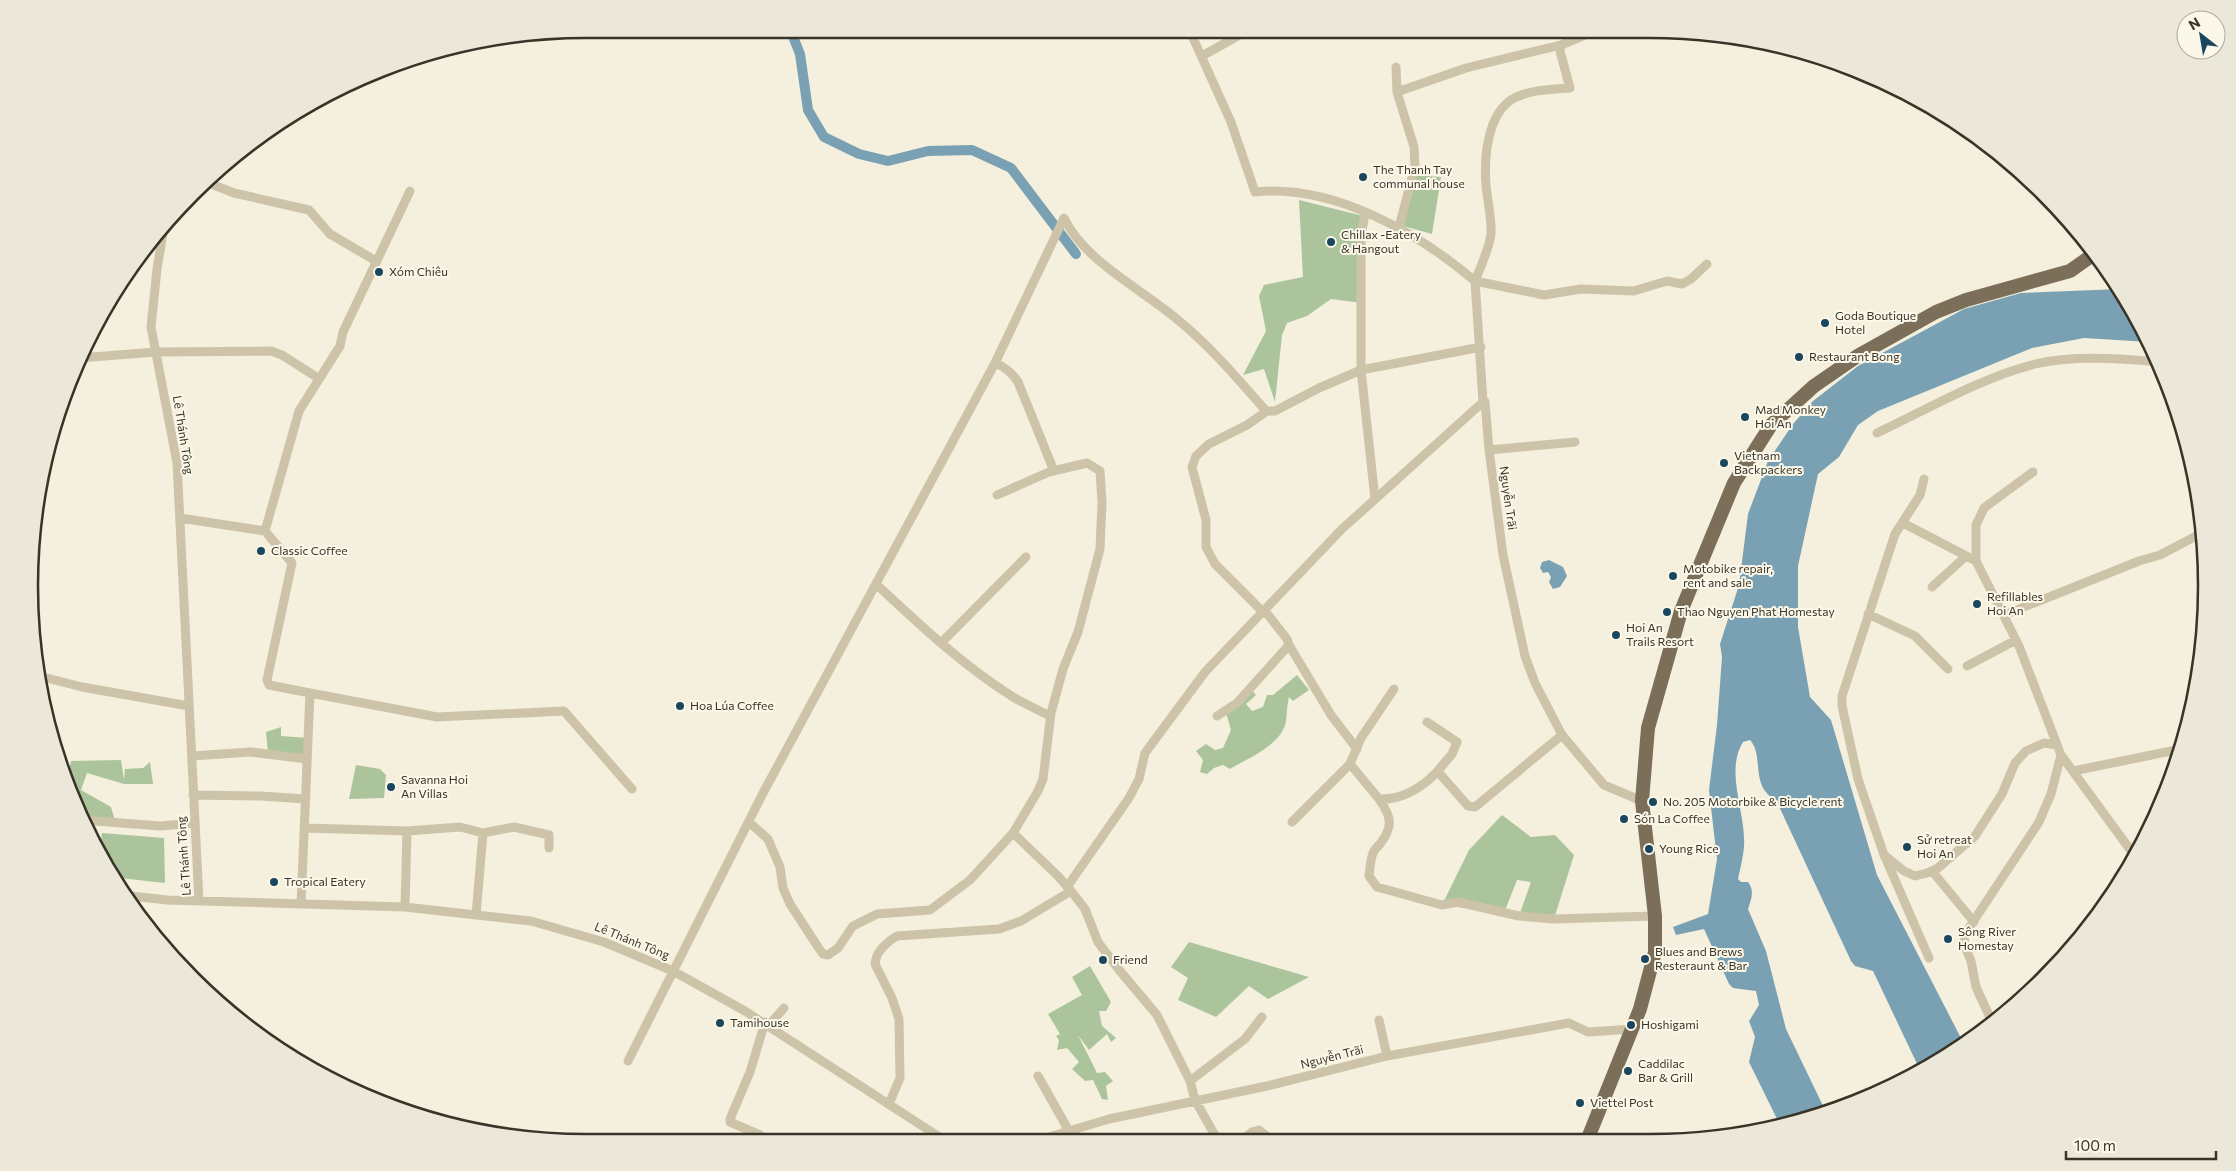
<svg xmlns="http://www.w3.org/2000/svg" width="2236" height="1171" font-family="Commissioner,sans-serif">
  <rect width="100%" height="100%" fill="#f4f0dd"/>
  <!-- green -->
  <path fill="#abc49c" d="M1414,175L1441,177L1432,234L1403,226Z
    M1299,200L1363,216L1362,303L1331,299L1307,316L1287,323L1282,335L1275,402L1264,369L1243,375L1266,331L1259,296L1264,285L1303,277Z
    M1297,675L1309,690L1293,701L1289,697C1287,705 1287,713 1286,721C1282,745 1248,758 1230,769L1223,765L1214,768L1207,774L1200,772L1203,760L1196,751L1206,744L1215,750L1223,748L1231,730L1226,712L1250,688L1256,695L1246,704L1252,711L1263,707L1267,695H1273Z
    M281,727V736L308,738L307,762L268,753L266,732Z
    M121,760L124,780L125,769L143,768L150,762L153,784H124L87,773L81,790L111,807L116,824L85,817L81,808L74,805L66,785L71,761Z
    M356,765L380,769L386,775L384,798L349,799Z
    M1502,815L1531,837L1555,835L1574,855L1554,919L1519,916L1531,882L1517,880L1504,913L1442,905L1469,850Z
    M102,833L164,838L165,883L120,878L119,881L115,880L110,872L112,865L102,856L104,848L100,847Z
    M1189,942L1309,977L1268,999L1249,986L1216,1017L1178,1000L1188,978L1171,967Z
    M1090,966L1111,1002L1106,1011H1099L1102,1026L1116,1038L1111,1042L1107,1034L1089,1050L1078,1035L1097,1073L1105,1072L1113,1081L1106,1086L1108,1100L1102,1099L1093,1080L1085,1081L1072,1069L1079,1062L1067,1048L1057,1050L1059,1040L1056,1036L1060,1034L1048,1014L1082,995L1072,977Z"/>
  <!-- water -->
  <path fill="#7aa1b3" d="M2120,289L2133,307L2149,342L2084,338L2032,348L1878,411L1858,425L1839,457L1818,474L1798,566V627L1810,697L1831,720L1877,875L1963,1042L1919,1068L1873,971L1855,966L1851,961L1777,802C1773,799 1768,795 1765,791C1754,776 1762,753 1750,740L1743,742C1726,769 1743,807 1744,837C1745,851 1741,865 1738,879L1741,882H1748C1755,891 1751,900 1748,909L1766,951L1786,1029L1825,1110L1779,1123L1749,1062L1755,1037L1749,1021L1759,1005L1756,991L1733,988L1729,984L1704,929L1676,935L1673,927L1708,914L1717,859L1709,790L1717,725L1722,657L1720,644L1739,585L1748,514L1768,461L1793,424L1813,401L1858,366L1964,309L2021,293Z
    M1549,560L1563,567L1567,576L1560,587L1553,589L1549,582L1551,577L1548,572L1543,573L1540,568L1542,562Z"/>
  <g fill="none" stroke-linecap="round" stroke-linejoin="round">
    <!-- canal -->
    <path stroke="#7aa1b3" stroke-width="10" d="M790,29L800,54L808,110L824,137L859,154L888,161L928,151L972,150L1011,168L1076,254"/>
    <!-- minor -->
    <path stroke="#cdc3a8" stroke-width="9" d="M1189,29L1231,122L1255,192C1333,184 1417,232 1475,281L1483,402H1485L1489,450L1503,555L1525,656L1535,683L1562,735L1604,785L1642,801
      M1597,30L1561,45L1560,51L1570,88C1553,89 1526,90 1511,100C1487,116 1484,159 1486,184C1487,200 1492,218 1491,234C1489,249 1481,266 1475,281L1544,295L1581,289L1634,291L1667,281L1682,284L1691,279L1707,264
      M1202,56L1243,33
      M1396,67L1397,92L1414,147L1415,167L1399,227
      M1397,92L1466,68L1561,45
      M206,182L234,193L309,210L330,234L376,261
      M1365,213L1361,237V370L1375,499
      M165,221L157,269L151,327L177,463L199,901
      M79,358L156,352L271,351L282,355L318,378
      M995,363C1004,366 1013,374 1018,382L1054,471
      M1877,433C1928,409 1980,378 2035,364C2072,355 2120,358 2158,362
      M1489,450L1575,442
      M2033,472L1984,508L1976,525V561L2019,646L2061,755L2134,855
      M1924,479L1920,495L1895,534L1842,696V706L1858,779L1884,855L1904,871L1915,876L1927,873L1938,868L1975,836L2002,794L2015,763L2026,751L2044,743L2057,745
      M180,518L265,531
      M1903,523L1976,561
      M876,584C919,624 962,665 1013,697C1025,704 1038,710 1050,716
      M1932,587L1966,556
      M1265,611L1287,639L1289,645L1331,715L1357,749
      M1264,613L1215,564L1206,547V520L1192,467L1196,456L1209,444L1247,425L1267,411H1275L1319,388L1361,370L1481,347
      M1868,614L1915,636L1948,669
      M2004,615L2139,561L2160,555L2200,534
      M941,643L1026,557
      M1967,666L2016,640
      M39,676L82,687L189,706
      M310,693L437,717L564,711L632,789
      M1217,716L1237,703L1289,645
      M1427,722L1457,742L1452,754L1436,773
      M192,756L251,752L307,759
      M1350,764L1379,799C1402,800 1420,789 1436,773L1440,774L1468,806L1475,807L1562,735
      M2073,771L2181,749
      M193,795L260,796L306,799
      M1379,799C1391,816 1394,826 1380,844C1377,847 1374,850 1373,853C1370,861 1370,869 1369,876L1377,887L1442,905L1458,902L1519,916L1554,919L1655,916
      M83,820L160,826L195,823
      M749,822L768,839L780,867L783,888L790,904L818,947L823,954L828,955L838,948L853,926L877,914L930,910L970,880L1013,833L1038,791L1043,779L1051,713L1063,669L1078,632L1100,549L1102,503L1100,471L1087,463L1049,472L997,495
      M1292,822L1350,764L1361,738L1394,689
      M305,828L407,831L460,827L483,833L514,827L549,835V848
      M1013,833L1058,876L1071,891L1085,909L1098,942L1120,971L1157,1015L1190,1081L1195,1100L1217,1139
      M1885,857L1929,958
      M1932,871L1974,922
      M1067,887L1129,798L1139,779L1145,753L1205,672L1342,529L1483,402
      M123,895L167,900L405,907L531,921L604,942L673,971L745,1011L944,1140
      M301,904L310,693L269,685L267,680L292,563L265,531L299,411L340,346L343,332L410,191
      M405,907L407,831
      M476,915L483,833
      M1379,1020L1387,1056
      M1993,1024L1976,987L1971,961L1964,944L1965,934L2039,822L2051,794L2061,755
      M769,1025L784,1008
      M628,1061L762,795L995,363L1064,218C1085,262 1142,289 1178,320C1211,347 1238,379 1266,411
      M1038,1076L1069,1131
      M1190,1081L1245,1039L1262,1017
      M889,1104L900,1078L899,1019L892,998L875,964C876,952 887,942 897,936L999,929L1021,921L1071,891
      M760,1135L730,1122V1119L750,1072L765,1022
      M1243,1139L1252,1132L1259,1130L1270,1139
      M1039,1140L1109,1119L1267,1086L1387,1056L1569,1023L1588,1032L1633,1029"/>
    <!-- primary -->
    <path stroke="#7c6f59" stroke-width="14" d="M1588,1138L1640,1009L1655,952V916L1642,801L1648,728L1681,611L1734,483L1771,425L1814,386L1859,355L1936,312L1966,300L2070,271L2094,254"/>
  </g>
  <!-- markers -->
  <g fill="#1b475e" stroke="#fbf8ea" stroke-width="2">
    <circle cx="1363" cy="177" r="5"/>
    <circle cx="1331" cy="242" r="5"/>
    <circle cx="379" cy="272" r="5"/>
    <circle cx="1825" cy="323" r="5"/>
    <circle cx="1799" cy="357" r="5"/>
    <circle cx="1745" cy="417" r="5"/>
    <circle cx="1724" cy="463" r="5"/>
    <circle cx="261" cy="551" r="5"/>
    <circle cx="1673" cy="576" r="5"/>
    <circle cx="1977" cy="604" r="5"/>
    <circle cx="1667" cy="612" r="5"/>
    <circle cx="1616" cy="635" r="5"/>
    <circle cx="680" cy="706" r="5"/>
    <circle cx="391" cy="787" r="5"/>
    <circle cx="1653" cy="802" r="5"/>
    <circle cx="1624" cy="819" r="5"/>
    <circle cx="1907" cy="847" r="5"/>
    <circle cx="1649" cy="849" r="5"/>
    <circle cx="274" cy="882" r="5"/>
    <circle cx="1948" cy="939" r="5"/>
    <circle cx="1645" cy="959" r="5"/>
    <circle cx="1103" cy="960" r="5"/>
    <circle cx="720" cy="1023" r="5"/>
    <circle cx="1631" cy="1025" r="5"/>
    <circle cx="1628" cy="1071" r="5"/>
    <circle cx="1580" cy="1103" r="5"/>
  </g>
  <g text-anchor="middle" stroke-width="4" stroke-linejoin="round" paint-order="stroke">
    <!-- poi labels -->
    <g font-size="12" fill="#393328" stroke="#fbf8ea" text-anchor="start">
      <text x="1373" y="174">The Thanh Tay<tspan x="1373" dy="14">communal house</tspan></text>
      <text x="1341" y="239">Chillax -Eatery<tspan x="1341" dy="14">&amp; Hangout</tspan></text>
      <text x="389" y="276">Xóm Chiêu</text>
      <text x="1835" y="320">Goda Boutique<tspan x="1835" dy="14">Hotel</tspan></text>
      <text x="1809" y="361">Restaurant Bong</text>
      <text x="1755" y="414">Mad Monkey<tspan x="1755" dy="14">Hoi An</tspan></text>
      <text x="1734" y="460">Vietnam<tspan x="1734" dy="14">Backpackers</tspan></text>
      <text x="271" y="555">Classic Coffee</text>
      <text x="1683" y="573">Motobike repair,<tspan x="1683" dy="14">rent and sale</tspan></text>
      <text x="1987" y="601">Refillables<tspan x="1987" dy="14">Hoi An</tspan></text>
      <text x="1677" y="616">Thao Nguyen Phat Homestay</text>
      <text x="1626" y="632">Hoi An<tspan x="1626" dy="14">Trails Resort</tspan></text>
      <text x="690" y="710">Hoa Lúa Coffee</text>
      <text x="401" y="784">Savanna Hoi<tspan x="401" dy="14">An Villas</tspan></text>
      <text x="1663" y="806">No. 205 Motorbike &amp; Bicycle rent</text>
      <text x="1634" y="823">Són La Coffee</text>
      <text x="1917" y="844">Sử retreat<tspan x="1917" dy="14">Hoi An</tspan></text>
      <text x="1659" y="853">Young Rice</text>
      <text x="284" y="886">Tropical Eatery</text>
      <text x="1958" y="936">Sông River<tspan x="1958" dy="14">Homestay</tspan></text>
      <text x="1655" y="956">Blues and Brews<tspan x="1655" dy="14">Resteraunt &amp; Bar</tspan></text>
      <text x="1113" y="964">Friend</text>
      <text x="730" y="1027">Tamihouse</text>
      <text x="1641" y="1029">Hoshigami</text>
      <text x="1638" y="1068">Caddilac<tspan x="1638" dy="14">Bar &amp; Grill</tspan></text>
      <text x="1590" y="1107">Viettel Post</text>
    </g>
    <!-- street labels -->
    <g font-size="12" fill="#393328" stroke="#fbf8ea">
      <text transform="translate(183 435) rotate(81)" y="4">Lê Thánh Tông</text>
      <text transform="translate(1508 498) rotate(82)" y="4">Nguyễn Trãi</text>
      <text transform="translate(184 856) rotate(-94)" y="4">Lê Thánh Tông</text>
      <text transform="translate(632 941) rotate(22)" y="4">Lê Thánh Tông</text>
      <text transform="translate(1332 1057) rotate(-14)" y="4">Nguyễn Trãi</text>
    </g>
  </g>
  <!-- crop -->
  <path d="M0 0H2236V1171H0ZM586 38H1650A548 548 0 0 1 2198 586V586A548 548 0 0 1 1650 1134H586A548 548 0 0 1 38 586V586A548 548 0 0 1 586 38Z" fill="#ebe8da" fill-rule="evenodd"/>
  <path fill="none" stroke="#393328" stroke-width="2.5" d="M586 38H1650A548 548 0 0 1 2198 586V586A548 548 0 0 1 1650 1134H586A548 548 0 0 1 38 586V586A548 548 0 0 1 586 38Z"/>
  <!-- north arrow -->
  <g transform="translate(2201 35) rotate(329)"><circle r="24" fill="#fbf8ea" stroke="#ada99c"/>
  <path d="M0-4L9 19L0 12L-9 19Z" fill="#1b475e"/>
  <text y="-8" font-size="14" font-weight="bold" text-anchor="middle" fill="#393328">N</text>
  </g>
  <!-- scale -->
  <path d="M2066 1151v8h150v-8" fill="none" stroke="#393328" stroke-width="2.5"/>
  <text x="2074" y="1151" font-size="15" fill="#393328" stroke="#fbf8ea" stroke-width="4" paint-order="stroke">100 m</text>
</svg>
